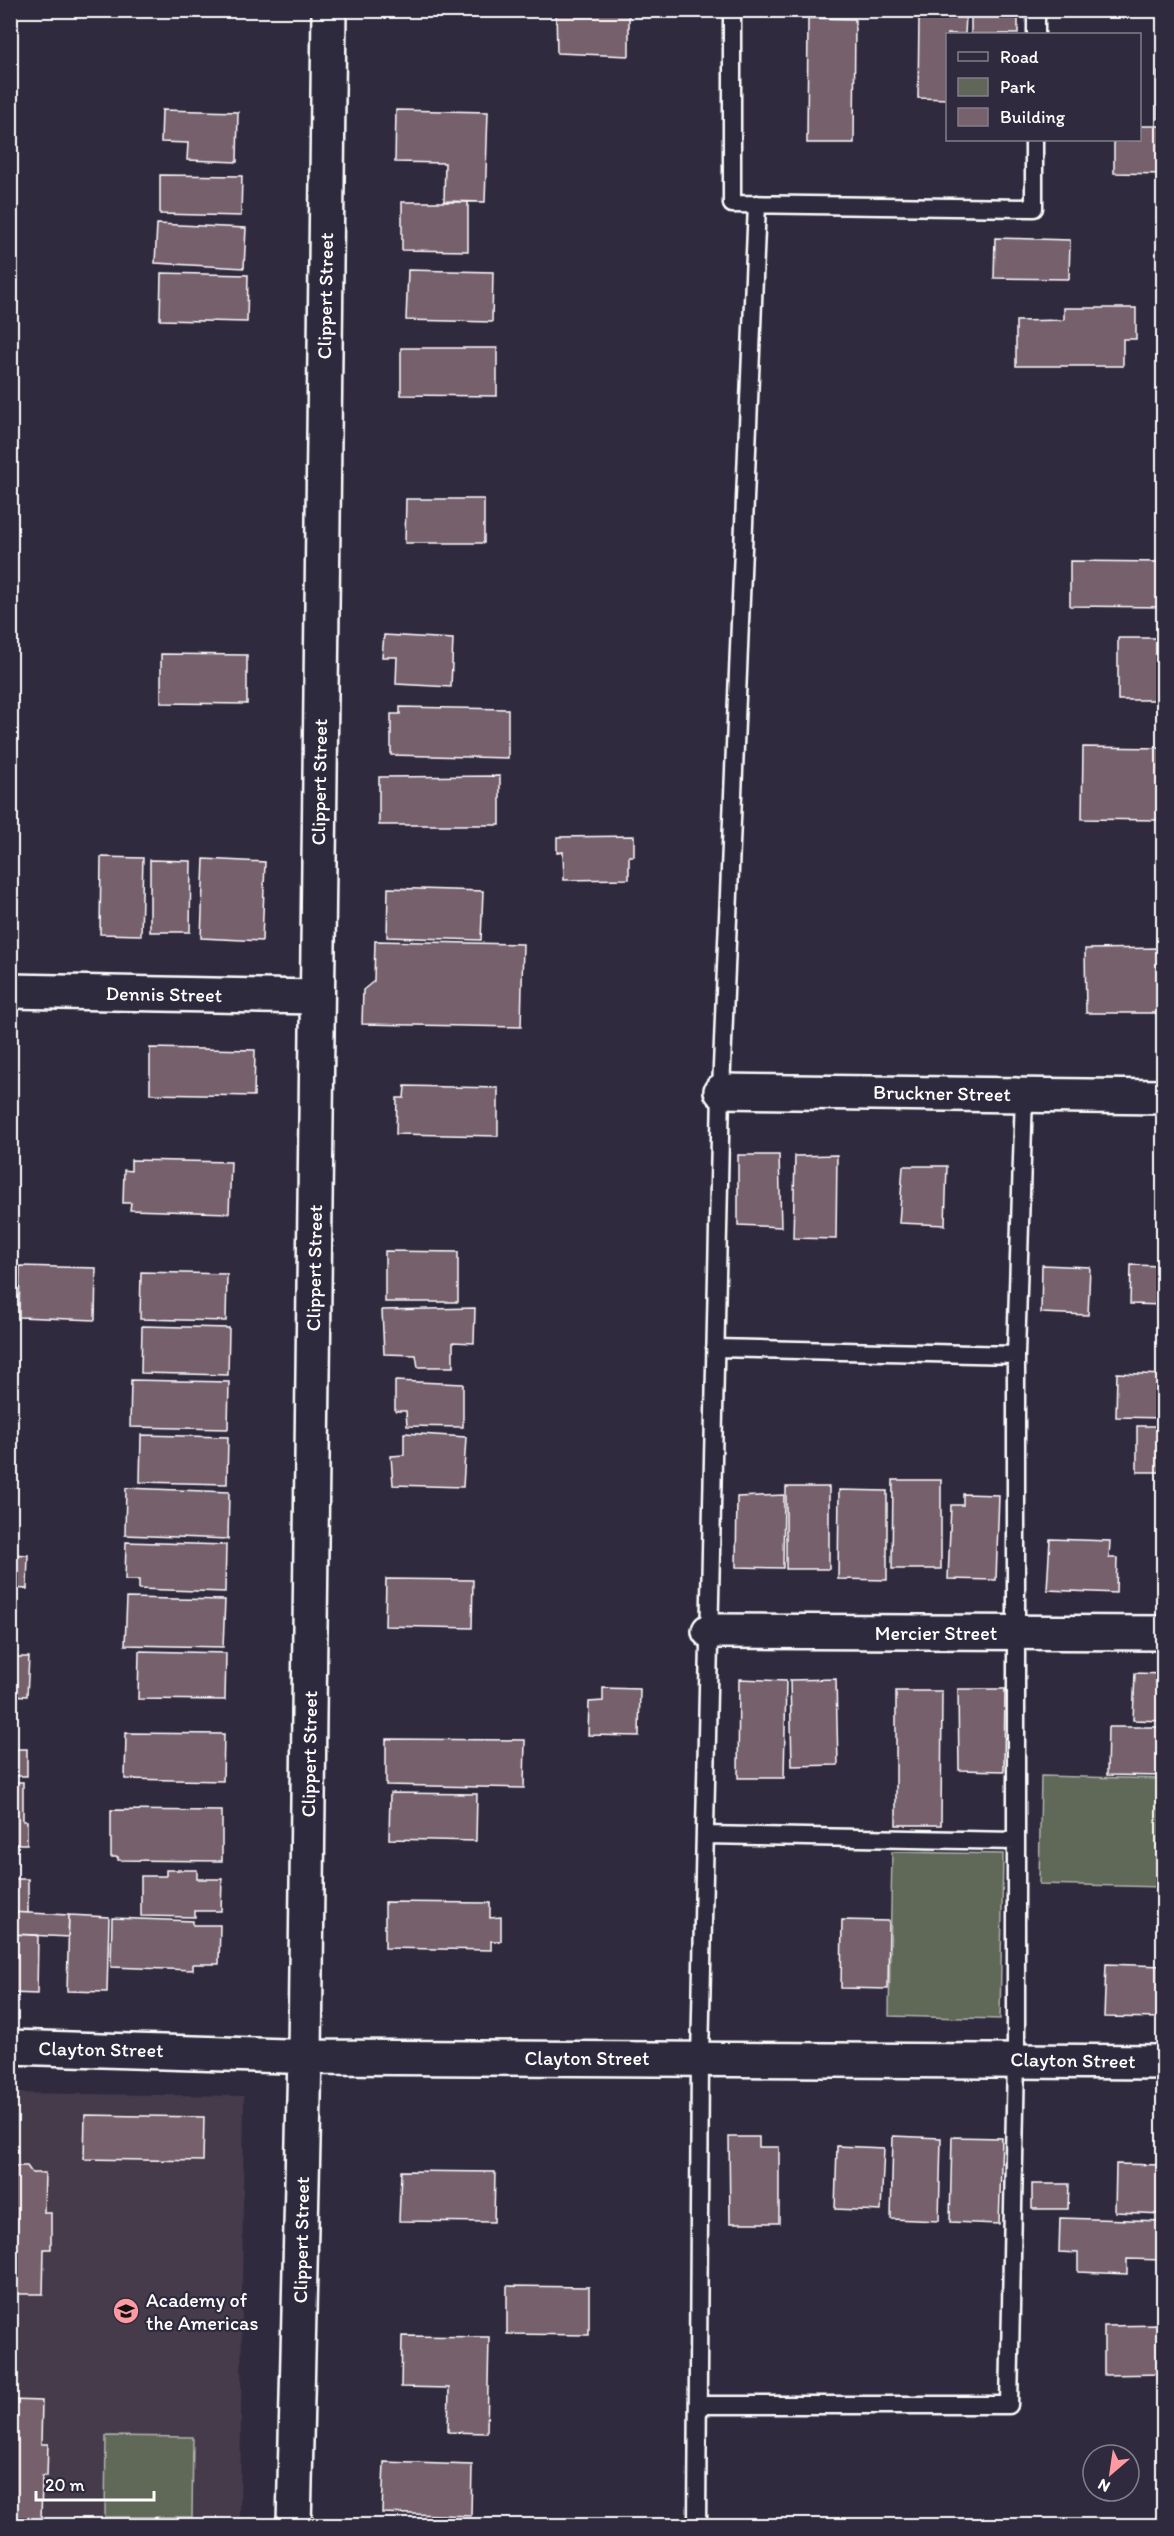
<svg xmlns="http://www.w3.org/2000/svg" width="1174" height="2536" font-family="Itim,sans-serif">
  <rect width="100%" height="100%" fill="#2f2a3d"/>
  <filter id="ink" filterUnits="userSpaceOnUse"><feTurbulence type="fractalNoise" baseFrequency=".0167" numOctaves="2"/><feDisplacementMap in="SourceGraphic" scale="12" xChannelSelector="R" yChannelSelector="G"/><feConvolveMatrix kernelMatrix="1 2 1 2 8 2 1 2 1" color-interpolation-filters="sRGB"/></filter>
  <g filter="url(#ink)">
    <!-- built -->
    <path fill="#443a4b" d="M11,2093L244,2096L240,2525L11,2526Z"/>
    <!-- green -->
    <path fill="#606759" stroke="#b0b3ac" stroke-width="1.5" d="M1041,1776L1163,1779V1887L1039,1884Z
      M892,1852L1003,1854L1000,2019L889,2016Z
      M106,2436L193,2437L192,2517H105Z"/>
    <!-- building -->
    <path fill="#76616c" stroke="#fff" stroke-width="1.5" d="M556,10H629V56L557,53Z
      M971,15L1018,16V34H971Z
      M919,16H966L965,34H948V99L918,98Z
      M808,18L855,19L854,143H807Z
      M1158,71H1164V118H1158Z
      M162,110L238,112L237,162L187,160L188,143L161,142Z
      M396,110L488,112L485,202L444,201L445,163L395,162Z
      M1140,126H1164V174L1114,173V140H1140Z
      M160,175L242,176L241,216L160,214Z
      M402,202H468V251L402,250Z
      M157,224L246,228L244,268L155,263Z
      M995,238L1070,240L1069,279L994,278Z
      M408,270L493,272L492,322L406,320Z
      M161,273L248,275L247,322L160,320Z
      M1064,308H1136V339H1123V366H1016V321L1064,320Z
      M401,348H497V396L401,395Z
      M406,499H484V543H405Z
      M1070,561L1164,562V607L1070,606Z
      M384,635L453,639L451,687L396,684L397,657H382Z
      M1118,638H1164V700H1118Z
      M161,654L247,655V704L161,703Z
      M400,707L508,709V758L391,755V714H400Z
      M1083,747L1164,748V810H1159V820L1082,819Z
      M500,776V825H379V777Z
      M634,836V856H629V879L564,880L563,852L557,853V837Z
      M101,857L143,858L141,935L100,934Z
      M204,859L265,862L262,941L201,938Z
      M150,860L191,861L190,932H150Z
      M388,888L483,891L481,940L387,937Z
      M375,941L523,944L521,1027L362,1024L363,990L374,981Z
      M1164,948V1013H1086L1085,949Z
      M150,1048L255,1050L254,1096L150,1094Z
      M405,1086L498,1088V1136L396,1134L397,1098H404Z
      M738,1155H779L781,1227L738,1225Z
      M837,1155L836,1239L793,1238L795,1156Z
      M131,1160L231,1162L229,1213L130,1210L131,1203H123L124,1170L131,1171Z
      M903,1166H947L945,1225L899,1223Z
      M385,1251L458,1252V1302H385Z
      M1042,1265L1090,1267L1088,1315L1041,1313Z
      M1131,1265L1164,1266V1305L1130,1304Z
      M20,1266L96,1268L95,1320L19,1317Z
      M141,1272L227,1274L226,1321L140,1319Z
      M475,1308L474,1343L453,1342V1367H418L416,1355L384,1354L382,1310Z
      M142,1326L229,1328L228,1375L141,1373Z
      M1117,1373L1164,1375V1418L1116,1417Z
      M131,1380L229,1382L228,1429L130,1427Z
      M395,1381L463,1384V1427L407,1426L406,1411H395Z
      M1137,1426H1164V1472H1137Z
      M404,1433L466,1437L463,1487L393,1485L391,1456L404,1455Z
      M141,1435L228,1437L227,1484L140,1482Z
      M893,1480H941V1569H892Z
      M786,1487H829V1569H786Z
      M126,1488L229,1492L228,1539L125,1535Z
      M839,1490L887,1491V1580L838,1579Z
      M963,1494L999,1495L996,1580L948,1579L951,1505H963Z
      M784,1495L783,1568L736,1567L737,1497Z
      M1050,1539L1110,1541L1109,1558H1117L1116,1593L1047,1590Z
      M126,1542L226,1545L225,1592L139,1589V1580H125Z
      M10,1554L28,1555L27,1589L10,1588Z
      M386,1579L473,1580L472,1628L385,1626Z
      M127,1598L225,1600L223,1647L125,1645Z
      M139,1651L226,1653L225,1700L138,1699Z
      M10,1657H29L27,1696L10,1695Z
      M1135,1673L1164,1674V1721L1133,1720Z
      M739,1679L786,1681L784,1778H738Z
      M836,1679L838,1765L792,1766L790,1680Z
      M603,1688L640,1689L639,1736L588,1735L589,1702L603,1701Z
      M958,1689H1005L1004,1771L959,1770Z
      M896,1691H942L941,1825H896Z
      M1108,1727H1164V1776L1107,1775Z
      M126,1733L224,1734L223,1781L125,1779Z
      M386,1739L525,1740L524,1788L386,1785Z
      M10,1749H27V1776H10Z
      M10,1782H23V1821H27V1844H10Z
      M390,1793L477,1794L476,1841L389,1839Z
      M111,1810L222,1811V1861L118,1860V1857H111Z
      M166,1870H197V1879H222L221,1911H195V1917L141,1916V1876H166Z
      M10,1879H28V1913L10,1912Z
      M385,1902L490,1903V1918L501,1917V1941H491V1950L385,1948Z
      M10,1912L69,1915L68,1937L10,1934Z
      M69,1915L109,1917L107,1992L67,1991Z
      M112,1918L193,1921V1925H220L219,1964H193V1970L111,1967Z
      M842,1920L889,1921L888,1989L841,1988Z
      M10,1934L38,1935L37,1994L10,1993Z
      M1106,1964L1164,1966V2018L1104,2017Z
      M85,2115L204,2117L203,2161L84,2159Z
      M893,2136L941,2138L939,2221L891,2219Z
      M729,2137H759V2147H779V2223H730Z
      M952,2137L1002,2138L999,2224L950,2222Z
      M837,2146L884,2148L881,2211L835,2209Z
      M1116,2164L1164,2165V2214L1115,2212Z
      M10,2166H27L32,2173H45L44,2213H51V2249H44L43,2294H10Z
      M401,2171L495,2172L494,2222L399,2221Z
      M1032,2184H1069L1068,2209H1032Z
      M1060,2218L1164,2221V2260L1127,2259V2274L1078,2272V2253L1059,2252Z
      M507,2286L589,2287V2335L507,2334Z
      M1164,2325V2374L1104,2375V2326Z
      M402,2336L489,2337L487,2433L448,2432L449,2388L401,2387Z
      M10,2400L42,2401L41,2444H48L47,2476H42L41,2522L10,2521Z
      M384,2462L472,2465L471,2516L382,2513Z"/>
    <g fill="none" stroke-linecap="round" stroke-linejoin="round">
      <!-- service casing -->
      <g stroke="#fff" stroke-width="21">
        <path id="service" d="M732,10V204L1034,208V140
          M1036,34V10
          M715,1348L1016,1355
          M705,1835L1015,1841
          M698,2405H1009L1016,2059V1355L1024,1094
          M697,2526L700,2059L721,1091L757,204"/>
      </g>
      <!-- minor casing -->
      <g stroke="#fff" stroke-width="38">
        <path id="minor" d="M10,991L317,997
          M721,1091L1164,1097
          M709,1631L1164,1633
          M10,2047L317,2057L1164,2062
          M294,2526L305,2055L329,10"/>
      </g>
      <!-- service -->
      <use href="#service" stroke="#2f2a3d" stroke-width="16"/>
      <!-- minor -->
      <use href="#minor" stroke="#2f2a3d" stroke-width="33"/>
    </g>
  </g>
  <!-- icons -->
  <defs>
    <g id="school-disc" transform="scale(1.35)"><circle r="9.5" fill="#ff9aa2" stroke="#2f2a3d"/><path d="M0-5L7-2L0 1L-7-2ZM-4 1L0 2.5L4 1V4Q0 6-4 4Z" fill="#111"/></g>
  </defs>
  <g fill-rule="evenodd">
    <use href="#school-disc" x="126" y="2311"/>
  </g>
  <g text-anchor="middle" stroke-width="4.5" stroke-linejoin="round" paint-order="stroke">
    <!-- street labels -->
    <g font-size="20" fill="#fff" stroke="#2f2a3d">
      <text transform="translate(325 296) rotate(-89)" y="7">Clippert Street</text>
      <text transform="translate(319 782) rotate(-89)" y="7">Clippert Street</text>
      <text transform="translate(164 994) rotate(1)" y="7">Dennis Street</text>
      <text transform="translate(942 1093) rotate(1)" y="7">Bruckner Street</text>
      <text transform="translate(314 1268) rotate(-89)" y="7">Clippert Street</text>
      <text x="936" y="1640">Mercier Street</text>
      <text transform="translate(309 1754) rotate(-89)" y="7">Clippert Street</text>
      <text transform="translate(101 2049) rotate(1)" y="7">Clayton Street</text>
      <text x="587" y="2065">Clayton Street</text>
      <text transform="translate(1073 2060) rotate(1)" y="7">Clayton Street</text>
      <text transform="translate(301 2240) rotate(-89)" y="7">Clippert Street</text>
    </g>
    <!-- poi labels -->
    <g font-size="20" fill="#fff" stroke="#2f2a3d" text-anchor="start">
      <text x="146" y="2307">Academy of<tspan x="146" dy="23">the Americas</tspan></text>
    </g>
  </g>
  <!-- margin -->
  <rect width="1174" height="2536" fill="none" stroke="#2f2a3d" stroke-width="36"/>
  <rect x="18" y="18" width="1138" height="2500" fill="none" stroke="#fff" stroke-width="2" filter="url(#ink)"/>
  <!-- legend -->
  <rect x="946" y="33" width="195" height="108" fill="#2f2a3d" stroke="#827f8b" stroke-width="1.5"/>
  <rect x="958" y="52" width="30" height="9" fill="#2f2a3d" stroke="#827f8b" stroke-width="1.5"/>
  <text x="1000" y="63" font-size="18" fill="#ffffff">Road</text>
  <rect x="958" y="78" width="30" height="18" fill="#606759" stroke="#827f8b" stroke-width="1.5"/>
  <text x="1000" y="93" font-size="18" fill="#ffffff">Park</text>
  <rect x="958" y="108" width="30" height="18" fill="#76616c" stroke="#827f8b" stroke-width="1.5"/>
  <text x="1000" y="123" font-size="18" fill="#ffffff">Building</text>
  <!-- north arrow -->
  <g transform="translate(1111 2473) rotate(209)"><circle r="28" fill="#2f2a3d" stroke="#827f8b" stroke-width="1.5"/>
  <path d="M0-4.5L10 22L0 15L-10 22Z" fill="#ff9aa2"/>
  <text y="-9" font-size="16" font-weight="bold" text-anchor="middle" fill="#ffffff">N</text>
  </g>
  <!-- scale -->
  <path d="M36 2491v9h118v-9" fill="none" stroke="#ffffff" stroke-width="3"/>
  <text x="45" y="2491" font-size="18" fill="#ffffff" stroke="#2f2a3d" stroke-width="4.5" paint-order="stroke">20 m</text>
</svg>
